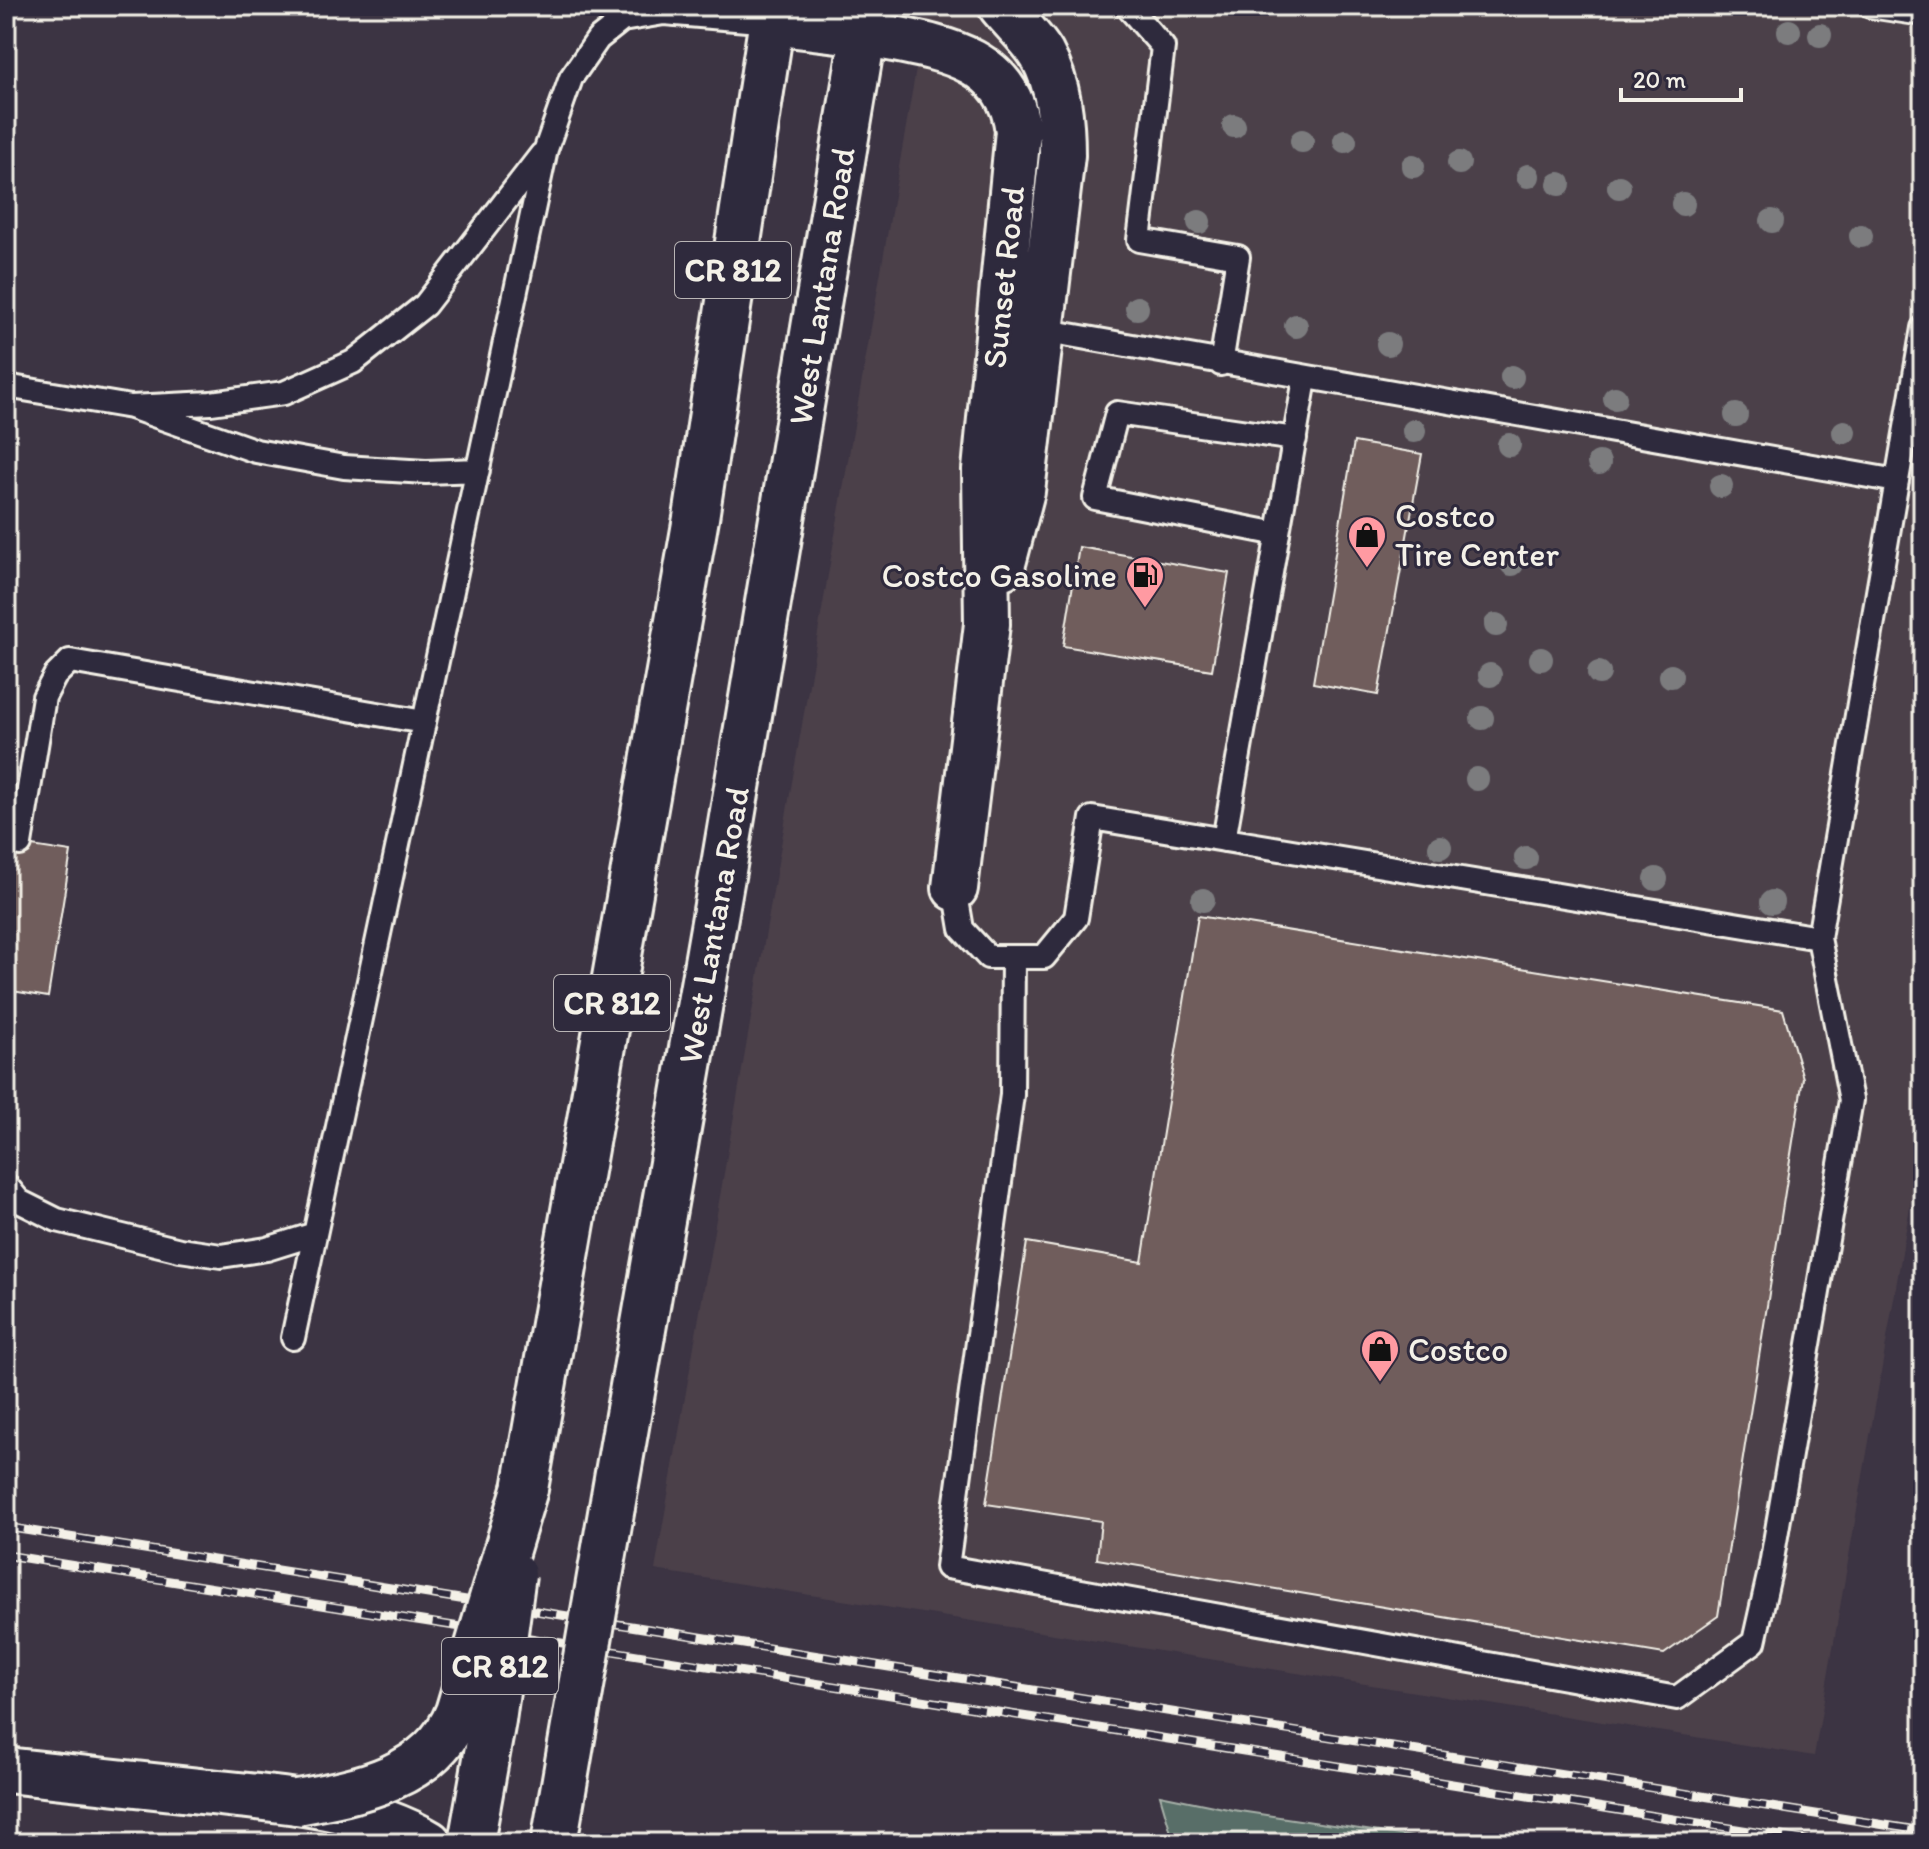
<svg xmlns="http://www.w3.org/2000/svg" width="1929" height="1849" font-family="Itim,sans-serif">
  <rect width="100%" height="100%" fill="#3c3443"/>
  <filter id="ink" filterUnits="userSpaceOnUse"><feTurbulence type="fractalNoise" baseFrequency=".0125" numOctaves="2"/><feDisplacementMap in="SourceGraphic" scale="16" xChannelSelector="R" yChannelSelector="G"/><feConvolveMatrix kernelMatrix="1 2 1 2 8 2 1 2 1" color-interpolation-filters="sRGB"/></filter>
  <g filter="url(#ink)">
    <!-- built -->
    <path fill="#4b404a" d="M927,6H1923V1132L1814,1756L655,1570Z"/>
    <!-- green -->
    <path fill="#596e68" stroke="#a6b0a8" stroke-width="2" d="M1160,1795L1233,1810L1453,1843H1174Z"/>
    <!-- building -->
    <path fill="#6f5d5c" stroke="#f4f1e8" stroke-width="2" d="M1354,442L1422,454L1378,695L1313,683Z
      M1079,547L1229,573L1212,670L1063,646Z
      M6,842L71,852L48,997L6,990Z
      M1198,916L1783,1010L1803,1078L1718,1616L1664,1654L1097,1559L1101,1521L986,1504L1027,1242L1142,1262Z"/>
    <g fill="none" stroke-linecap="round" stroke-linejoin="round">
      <!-- lane casing -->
      <g stroke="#f4f1e8" stroke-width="28">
        <path id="lane" d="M1127,6L1163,47L1139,240L1238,257L1221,364
          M1870,6L1923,14
          M1036,329L1897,481
          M6,386L131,407L256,451L344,467L426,472L478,470
          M131,407L211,403L284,393L353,362L425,305L541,155
          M1278,534L1095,498L1117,413L1295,439
          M1224,840L1305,379
          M20,844L44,697L55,676L70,661L424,722
          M955,888L962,929L988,957H1044L1076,918L1092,818L1819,938L1923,328
          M1013,957L1012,1095L947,1567L1677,1698L1754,1642L1770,1571L1851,1100L1819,938
          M6,1185L19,1201L57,1220L180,1250L221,1256L267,1249L315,1234
          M293,1338L546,149L571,78L598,39L622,20L664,13L771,22"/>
      </g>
      <!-- street casing -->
      <g stroke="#f4f1e8" stroke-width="50">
        <path id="street" d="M1001,6C1014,22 1032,38 1042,55C1059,86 1062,120 1062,155L1022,491L1002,567
          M863,33C928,47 1008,50 1018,131L985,470L987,624L955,888"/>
      </g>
      <!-- primary casing -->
      <g stroke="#f4f1e8" stroke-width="50">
        <path id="primary" d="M771,22L863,33
          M525,1489L696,518L774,6
          M612,1507L724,865L868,6"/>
      </g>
      <!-- highway casing -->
      <g stroke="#f4f1e8" stroke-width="50">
        <path id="highway" d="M6,1770C71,1777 135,1784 200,1791C274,1799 364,1804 429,1843"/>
      </g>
      <!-- lane -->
      <use href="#lane" stroke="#2f2a3d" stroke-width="22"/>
      <!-- street -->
      <use href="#street" stroke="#2f2a3d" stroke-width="44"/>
      <!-- primary -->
      <use href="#primary" stroke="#2f2a3d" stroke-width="44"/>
      <!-- highway -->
      <use href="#highway" stroke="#2f2a3d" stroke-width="44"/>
      <!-- rail casing -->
      <g stroke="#f4f1e8" stroke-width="9">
        <path id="rail" d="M6,1527L1923,1831
          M6,1555L1825,1843"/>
      </g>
      <!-- rail -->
      <use href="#rail" stroke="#2f2a3d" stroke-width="6" stroke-dasharray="18" stroke-linecap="butt"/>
      <!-- primary-bridge casing -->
      <g stroke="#f4f1e8" stroke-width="50" stroke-linecap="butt">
        <path id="primary-bridge" d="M471,1843L493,1720L513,1574
          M554,1843L612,1507"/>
      </g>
      <!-- highway-bridge casing -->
      <g stroke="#f4f1e8" stroke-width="50" stroke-linecap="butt">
        <path id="highway-bridge" d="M297,1802C359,1791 433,1777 458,1712L525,1489"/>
      </g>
      <!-- primary-bridge -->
      <use href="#primary-bridge" stroke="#2f2a3d" stroke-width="44"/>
      <!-- highway-bridge -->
      <use href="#highway-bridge" stroke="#2f2a3d" stroke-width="44"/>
    </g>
    <!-- trees -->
    <g fill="#7b7c7e">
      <circle cx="1789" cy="31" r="12"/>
      <circle cx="1820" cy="35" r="12"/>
      <circle cx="1234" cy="126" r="12"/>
      <circle cx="1302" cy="141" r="12"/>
      <circle cx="1345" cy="141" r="12"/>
      <circle cx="1459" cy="163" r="12"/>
      <circle cx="1413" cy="166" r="12"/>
      <circle cx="1528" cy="176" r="12"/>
      <circle cx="1559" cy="184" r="12"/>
      <circle cx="1619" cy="187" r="12"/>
      <circle cx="1683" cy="204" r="12"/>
      <circle cx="1772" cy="221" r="12"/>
      <circle cx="1199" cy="222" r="12"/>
      <circle cx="1861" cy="236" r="12"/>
      <circle cx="1137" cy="308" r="12"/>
      <circle cx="1296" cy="326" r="12"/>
      <circle cx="1388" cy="344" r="12"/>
      <circle cx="1512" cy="377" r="12"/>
      <circle cx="1615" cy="398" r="12"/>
      <circle cx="1736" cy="415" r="12"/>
      <circle cx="1414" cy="431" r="12"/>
      <circle cx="1844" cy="432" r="12"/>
      <circle cx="1509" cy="445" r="12"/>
      <circle cx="1599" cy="463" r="12"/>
      <circle cx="1721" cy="486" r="12"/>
      <circle cx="1512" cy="564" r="12"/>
      <circle cx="1496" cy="625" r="12"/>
      <circle cx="1541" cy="659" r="12"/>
      <circle cx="1599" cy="673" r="12"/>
      <circle cx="1490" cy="675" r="12"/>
      <circle cx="1671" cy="676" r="12"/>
      <circle cx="1482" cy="718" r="12"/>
      <circle cx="1477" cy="779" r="12"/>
      <circle cx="1440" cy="847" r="12"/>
      <circle cx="1526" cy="858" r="12"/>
      <circle cx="1656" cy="879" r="12"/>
      <circle cx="1203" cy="900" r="12"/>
      <circle cx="1772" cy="902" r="12"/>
    </g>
  </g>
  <!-- icons -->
  <defs>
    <g id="shop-pin" transform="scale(2)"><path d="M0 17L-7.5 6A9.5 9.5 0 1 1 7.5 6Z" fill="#ff9aa2" stroke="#2f2a3d"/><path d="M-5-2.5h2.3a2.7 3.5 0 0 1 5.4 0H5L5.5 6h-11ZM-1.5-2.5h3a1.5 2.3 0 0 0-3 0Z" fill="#111"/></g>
    <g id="fuel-pin" transform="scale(2)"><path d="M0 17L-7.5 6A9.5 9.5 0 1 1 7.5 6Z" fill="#ff9aa2" stroke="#2f2a3d"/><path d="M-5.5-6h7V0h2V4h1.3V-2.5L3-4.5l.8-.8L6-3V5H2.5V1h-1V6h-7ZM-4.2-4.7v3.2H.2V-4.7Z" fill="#111"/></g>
  </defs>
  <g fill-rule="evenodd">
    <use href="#shop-pin" x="1367" y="535"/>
    <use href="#fuel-pin" x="1145" y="575"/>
    <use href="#shop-pin" x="1380" y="1349"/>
  </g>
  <g text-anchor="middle" stroke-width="6" stroke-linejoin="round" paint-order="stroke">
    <!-- shield labels -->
    <g fill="#2f2a3d" stroke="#b9b5b5" stroke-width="2">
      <rect x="675" y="242" width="116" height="56" rx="6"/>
      <rect x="554" y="975" width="116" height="56" rx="6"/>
      <rect x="442" y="1638" width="116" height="56" rx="6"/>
    </g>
    <g font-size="32" font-weight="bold" fill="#f4f1e8">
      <text x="733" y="281">CR 812</text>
      <text x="612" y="1014">CR 812</text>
      <text x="500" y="1677">CR 812</text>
    </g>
    <!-- street labels -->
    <g font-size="34" fill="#f4f1e8" stroke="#2f2a3d">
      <text transform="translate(1003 277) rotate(-84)" y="12">Sunset Road</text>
      <text transform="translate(821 286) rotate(-81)" y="12">West Lantana Road</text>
      <text transform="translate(713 925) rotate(-80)" y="12">West Lantana Road</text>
    </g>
    <!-- poi labels -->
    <g font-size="34" fill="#f4f1e8" stroke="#2f2a3d" text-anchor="start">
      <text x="1395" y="527">Costco<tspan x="1395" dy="39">Tire Center</tspan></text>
      <text x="1117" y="587" text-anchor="end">Costco Gasoline</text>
      <text x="1408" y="1361">Costco</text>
    </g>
  </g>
  <!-- margin -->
  <rect width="1929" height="1849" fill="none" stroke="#2f2a3d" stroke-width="32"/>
  <rect x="16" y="16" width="1897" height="1817" fill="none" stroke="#f4f1e8" stroke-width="3" filter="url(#ink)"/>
  <!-- scale -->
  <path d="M1621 88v12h120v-12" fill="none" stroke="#f4f1e8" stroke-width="4"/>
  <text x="1633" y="88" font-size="24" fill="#f4f1e8" stroke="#2f2a3d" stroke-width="6" paint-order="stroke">20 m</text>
</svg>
